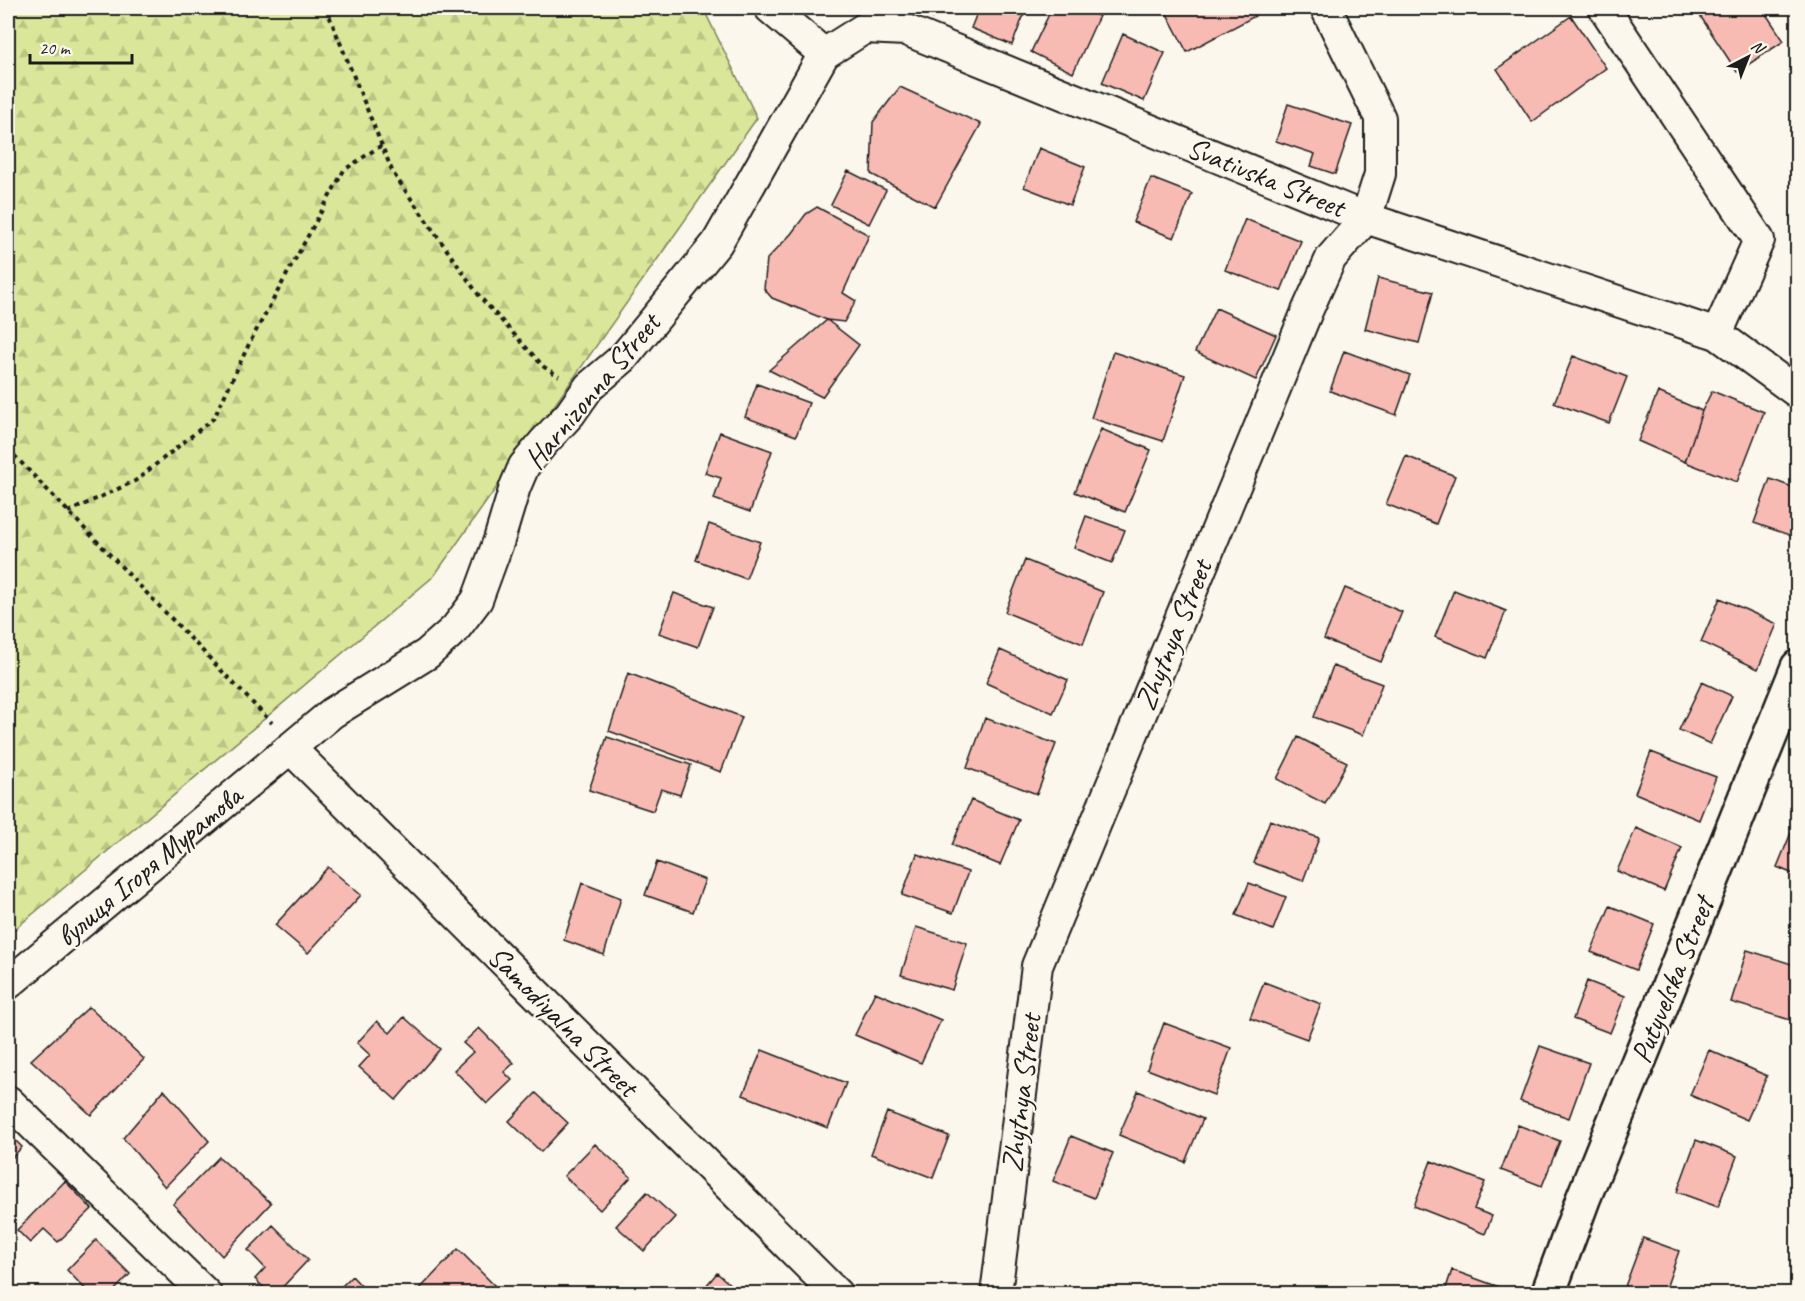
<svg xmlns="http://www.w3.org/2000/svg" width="1805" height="1301" font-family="Caveat,sans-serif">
  <defs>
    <pattern id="forest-firs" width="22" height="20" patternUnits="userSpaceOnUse" patternTransform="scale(1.5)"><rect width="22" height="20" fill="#dae699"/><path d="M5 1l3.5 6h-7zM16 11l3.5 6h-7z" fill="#bac583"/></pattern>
  </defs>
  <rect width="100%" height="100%" fill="#fbf7ec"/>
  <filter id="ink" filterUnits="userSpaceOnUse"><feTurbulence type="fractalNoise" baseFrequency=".0167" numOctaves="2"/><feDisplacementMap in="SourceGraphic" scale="12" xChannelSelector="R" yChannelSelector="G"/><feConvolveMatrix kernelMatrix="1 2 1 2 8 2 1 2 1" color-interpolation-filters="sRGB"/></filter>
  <g filter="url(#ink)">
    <!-- forest -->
    <path fill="url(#forest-firs)" stroke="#7b815a" stroke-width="1.5" d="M8,8H703L757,118L434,576L8,935Z"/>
    <!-- building -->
    <path fill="#f7bbb3" stroke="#1c1c1c" stroke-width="1.5" d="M908,8H937L933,18Z
      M979,8H1014L1025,12L1012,45L971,28Z
      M1052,8H1081L1099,16L1073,73L1031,52Z
      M1174,8H1250L1255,16L1187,52L1166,12Z
      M1695,8H1762L1784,41L1737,72Z
      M1571,16L1606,68L1532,122L1497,69Z
      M1123,34L1165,53L1144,101L1102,83Z
      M900,87L981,124L935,207L871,174L873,122Z
      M1288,104L1352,125L1335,174L1311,166L1315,154L1276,141Z
      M1039,148L1085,167L1070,205L1024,187Z
      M848,171L886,190L869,224L831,205Z
      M1151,178L1192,194L1174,238L1133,222Z
      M817,207L869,235L843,293L856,301L844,322L827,320L772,298L764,289L767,259L791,234L806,214Z
      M1245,219L1301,241L1281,291L1225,270Z
      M1378,278L1433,292L1419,343L1365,329Z
      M1216,308L1276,335L1256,380L1195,352Z
      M827,320L859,345L822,397L769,370Z
      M1344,351L1410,375L1396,415L1330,391Z
      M1113,352L1185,375L1163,441L1091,418Z
      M1573,356L1627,377L1609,423L1554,403Z
      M757,384L809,403L796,436L745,417Z
      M1712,391L1764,412L1737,482L1685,462L1702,411Z
      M1658,392L1702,411L1685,462L1638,441Z
      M1101,429L1151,450L1125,512L1075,492Z
      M720,432L772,451L750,512L714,499L721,478L705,473Z
      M1406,456L1455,476L1436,524L1386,504Z
      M1770,479L1798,489V538L1754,523Z
      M1086,516L1125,530L1112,563L1074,548Z
      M709,524L760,542L746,579L696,560Z
      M1025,560L1103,592L1083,644L1005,612Z
      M1345,588L1402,612L1381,662L1324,639Z
      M1454,590L1506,611L1487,658L1435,637Z
      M674,593L713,607L698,647L659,633Z
      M1720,598L1777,624L1758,669L1701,642Z
      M1000,650L1068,680L1053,713L986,683Z
      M1333,666L1382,684L1363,735L1314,717Z
      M628,673L742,717L721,772L609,731Z
      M1702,682L1732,696L1710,744L1679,730Z
      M985,718L1056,744L1037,794L967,768Z
      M607,737L691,765L680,795L661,789L653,811L589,790Z
      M1298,737L1347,762L1325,804L1277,779Z
      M1651,752L1716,777L1699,820L1635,793Z
      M971,800L1019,820L1000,865L952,845Z
      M1270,820L1319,838L1303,881L1254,863Z
      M1795,823L1798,824V876L1777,867Z
      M1636,828L1682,848L1664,891L1617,871Z
      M917,854L968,872L953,913L902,895Z
      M657,862L705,880L693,912L645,895Z
      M328,867L361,895L308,953L275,925Z
      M582,883L621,898L604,955L564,940Z
      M1249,883L1286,897L1273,930L1236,915Z
      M1610,906L1654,924L1636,970L1591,952Z
      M916,927L967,943L952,990L901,975Z
      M1747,950L1798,966L1797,1022L1731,1002Z
      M1587,981L1625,996L1610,1033L1573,1019Z
      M1264,982L1321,1004L1307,1039L1250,1018Z
      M875,992L941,1020L921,1063L855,1035Z
      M89,1007L144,1059L91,1115L31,1060Z
      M404,1017L440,1049L396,1100L359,1067L370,1055L357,1043L377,1021L390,1033Z
      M1164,1023L1231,1048L1214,1095L1147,1069Z
      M479,1028L514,1063L504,1072L512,1080L487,1104L454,1070L473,1052L463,1043Z
      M1540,1046L1589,1063L1569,1118L1520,1101Z
      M762,1050L846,1083L828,1128L743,1095Z
      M1709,1050L1767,1076L1747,1120L1690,1095Z
      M164,1090L209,1141L165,1187L123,1138Z
      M1138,1091L1203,1119L1185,1162L1119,1135Z
      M536,1093L568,1123L541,1152L509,1121Z
      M887,1112L949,1136L933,1178L871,1154Z
      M1518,1125L1560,1141L1542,1186L1501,1170Z
      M8,1133L22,1147L8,1162Z
      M1071,1136L1113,1153L1094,1198L1053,1181Z
      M1696,1140L1737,1156L1718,1207L1677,1192Z
      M595,1144L631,1177L600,1210L564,1176Z
      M219,1157L271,1203L222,1256L173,1204Z
      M1431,1161L1485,1182L1474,1209L1492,1216L1485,1234L1414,1206Z
      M65,1181L92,1209L58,1242L44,1229L30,1243L17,1230Z
      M647,1192L675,1217L644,1251L616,1226Z
      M273,1225L308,1260L276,1294H270L255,1279L265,1268L248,1250Z
      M1643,1238L1679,1251L1664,1294H1636L1624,1289Z
      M96,1240L130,1274L111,1294H90L67,1270Z
      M458,1249L503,1294H415Z
      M1452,1270L1513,1292L1512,1294H1444Z
      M717,1273L741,1294H699Z
      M352,1276L369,1294H334Z"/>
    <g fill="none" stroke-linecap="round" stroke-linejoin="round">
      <!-- street casing -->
      <g stroke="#1c1c1c" stroke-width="34">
        <path id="street" d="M770,8L824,54
          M1604,8L1759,240L1717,334
          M290,748L837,1294
          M8,984L332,713L427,654L455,629L477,600L499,540L515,487L524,466L543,443L570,414L589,387L623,358L717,243L824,54L865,28L906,30L1366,218L1717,334L1798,393
          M8,1101L206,1294
          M996,1294L1037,966L1308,309L1331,258L1366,218L1380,174V118L1326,8"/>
      </g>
      <!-- secondary casing -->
      <g stroke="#1c1c1c" stroke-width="38">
        <path id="secondary" d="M1548,1294L1583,1199L1798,667"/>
      </g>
      <!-- path -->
      <path stroke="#1c1c1c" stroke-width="4" stroke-dasharray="4.5 4.5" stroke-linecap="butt" d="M326,8L393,173L480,297L544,367L559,376
        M8,449L272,723
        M68,512L135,481L214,418L250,342L344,170L382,145"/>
      <!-- street -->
      <use href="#street" stroke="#fbf7ec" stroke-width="30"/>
      <!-- secondary -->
      <use href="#secondary" stroke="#fbf7ec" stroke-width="33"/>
    </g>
  </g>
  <g text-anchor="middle" stroke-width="4.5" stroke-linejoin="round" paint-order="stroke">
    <!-- street labels -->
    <g font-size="30" fill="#1c1c1c" stroke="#fbf7ec">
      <text transform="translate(1266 177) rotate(22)" y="10">Svativska Street</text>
      <text transform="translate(592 391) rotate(-50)" y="10">Harnizonna Street</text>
      <text transform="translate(1173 635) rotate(-68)" y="10">Zhytnya Street</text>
      <text transform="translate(149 866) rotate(-40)" y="10">вулиця Ігоря Муратова</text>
      <text transform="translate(1672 980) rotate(-68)" y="10">Putyvelska Street</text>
      <text transform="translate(563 1021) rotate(45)" y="10">Samodiyalna Street</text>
      <text transform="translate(1021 1093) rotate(-83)" y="10">Zhytnya Street</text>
    </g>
  </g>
  <!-- margin -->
  <rect width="1805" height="1301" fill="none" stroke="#fbf7ec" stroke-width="30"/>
  <rect x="15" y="15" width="1775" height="1271" fill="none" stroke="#1c1c1c" stroke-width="2" filter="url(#ink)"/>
  <!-- north arrow -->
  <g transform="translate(1748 57) rotate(42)" stroke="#fbf7ec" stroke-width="4.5" paint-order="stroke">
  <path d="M0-4.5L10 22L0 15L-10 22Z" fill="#1c1c1c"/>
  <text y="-9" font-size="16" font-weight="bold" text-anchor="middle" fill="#1c1c1c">N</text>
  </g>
  <!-- scale -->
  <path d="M30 54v9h102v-9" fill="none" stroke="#1c1c1c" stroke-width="3"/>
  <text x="39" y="54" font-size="18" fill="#1c1c1c" stroke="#fbf7ec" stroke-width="4.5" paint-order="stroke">20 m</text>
</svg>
